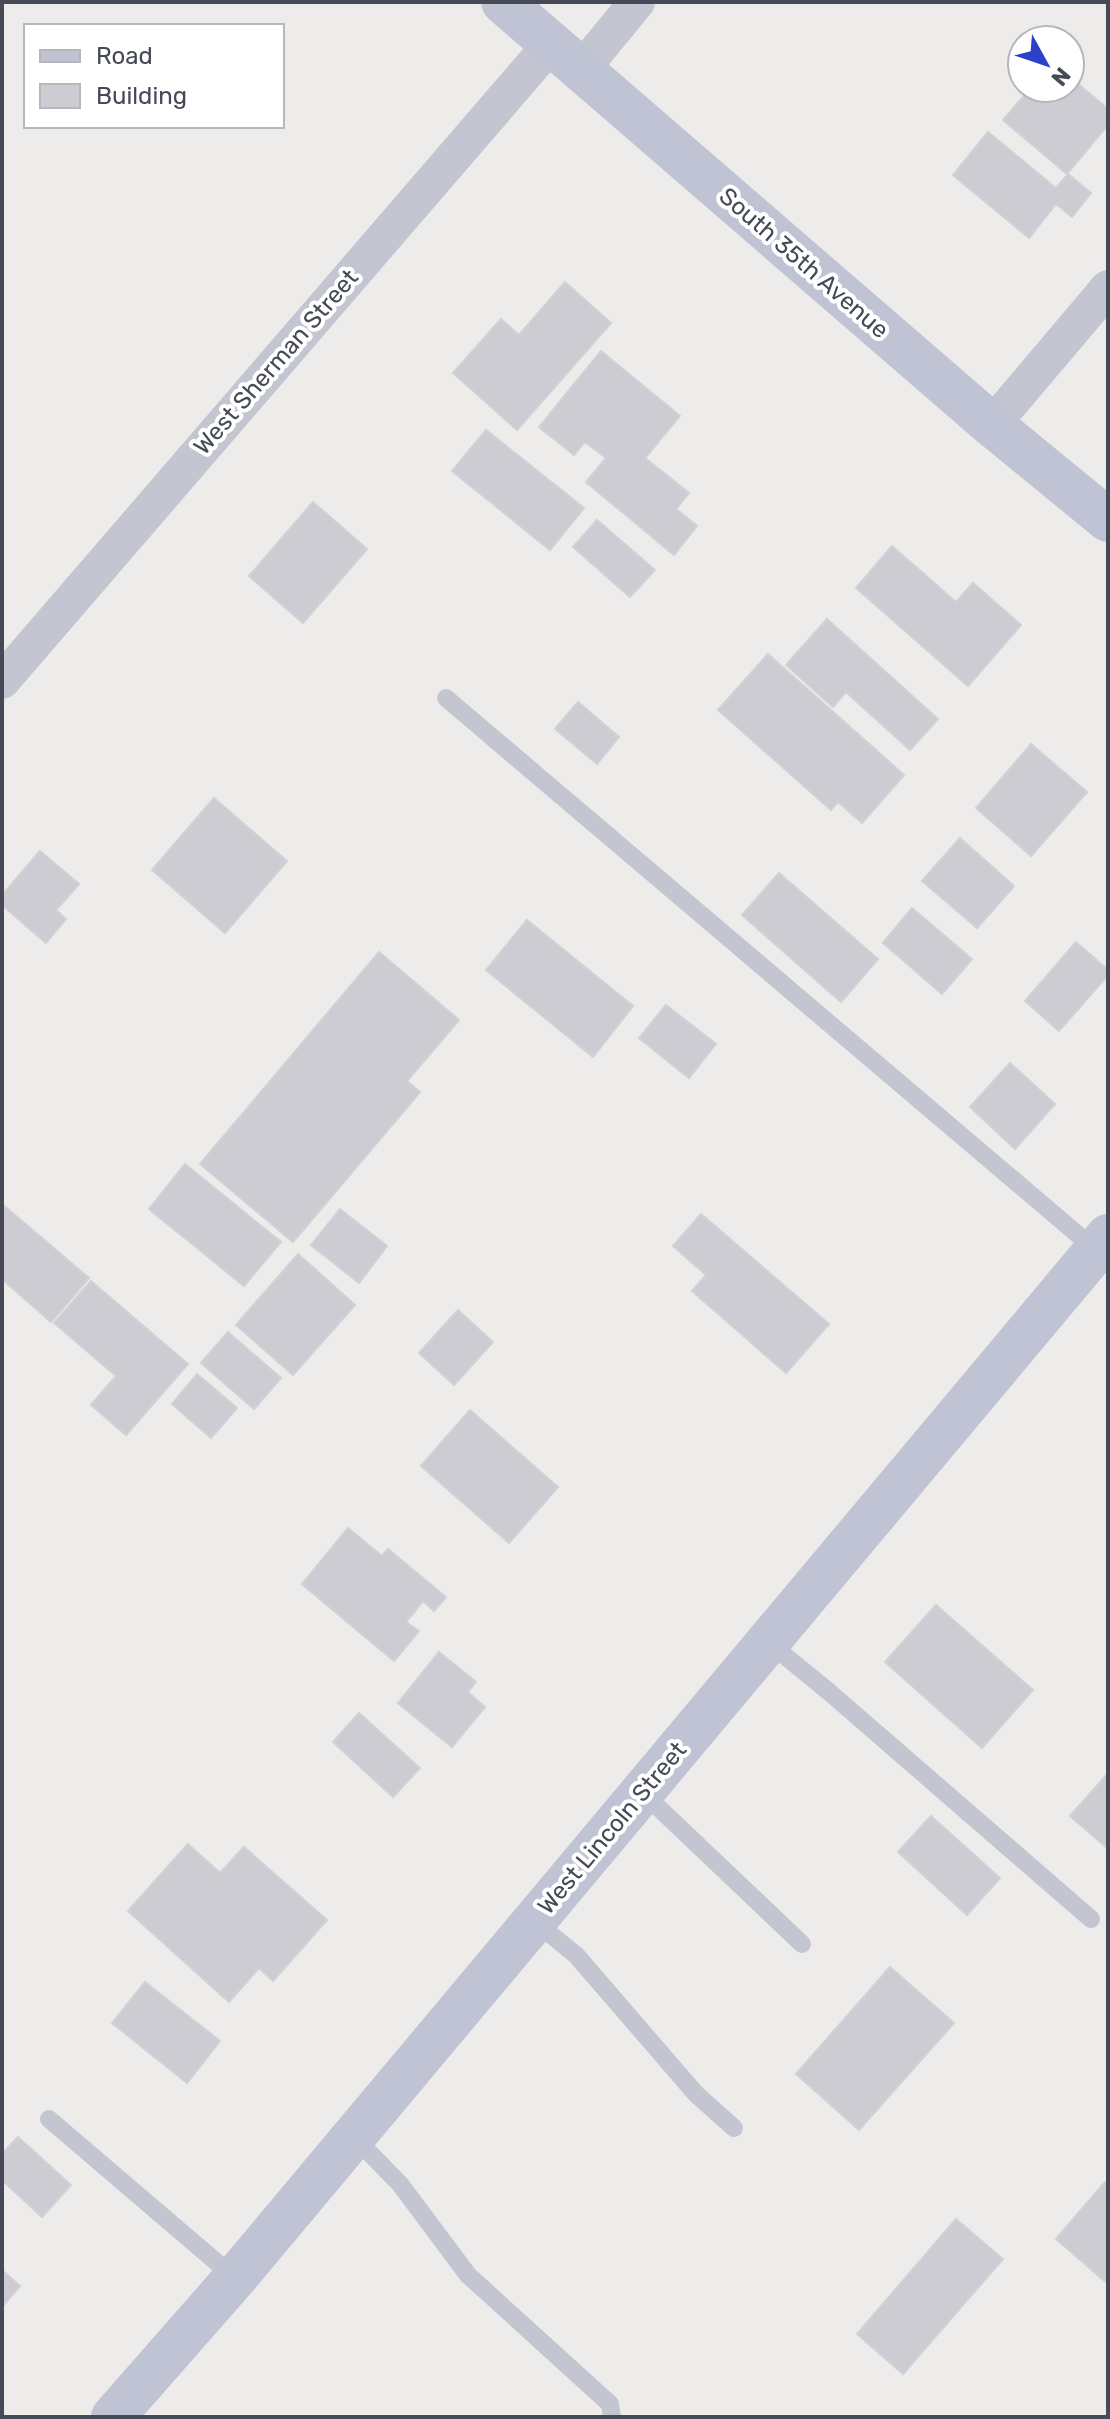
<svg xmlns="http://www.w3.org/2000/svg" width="1110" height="2419" font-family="Rubik,sans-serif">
  <rect width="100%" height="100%" fill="#eeeceb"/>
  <!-- building -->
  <path fill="#ccccd2" stroke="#d0d0d6" stroke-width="2" d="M1070,77L1108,109V125L1067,174L1003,120L1031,88H1070Z
    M988,132L1056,188L1068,174L1091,193L1072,217L1056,204L1029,238L953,175Z
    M565,282L611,323L517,430L453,373L501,319L519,335Z
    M601,351L680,416L645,458L689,493L676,509L697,526L674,555L586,482L606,458L585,442L574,455L539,427Z
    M486,430L584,508L550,550L452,471Z
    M313,502L367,549L303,623L249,576Z
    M597,520L655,570L630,597L573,547Z
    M892,546L956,602L973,583L1021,625L968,686L856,588Z
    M827,619L938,719L910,750L846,692L833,707L786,665Z
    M768,654L904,775L862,823L838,802L831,810L718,710Z
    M578,702L619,737L597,764L555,729Z
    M1031,744L1087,792L1031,856L976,808Z
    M214,798L287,861L225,933L152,870Z
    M960,838L1014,886L977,928L922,881Z
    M40,851L79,884L56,910L66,919L46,943L2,905V895Z
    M779,873L878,959L841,1002L742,915Z
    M912,908L972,959L942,994L883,943Z
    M527,920L633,1006L593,1057L486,970Z
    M1076,942L1108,970V975L1059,1031L1025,1001Z
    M379,952L459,1020L407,1081L420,1092L293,1242L200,1164Z
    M666,1005L716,1044L689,1078L639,1038Z
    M1010,1063L1055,1104L1015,1149L970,1107Z
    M185,1164L281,1242L244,1286L149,1209Z
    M2,1204L89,1278L51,1322L2,1279Z
    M340,1209L387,1246L359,1283L311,1245Z
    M701,1214L829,1324L786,1373L692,1291L706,1275L673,1246Z
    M298,1254L355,1305L293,1375L236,1325Z
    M91,1281L188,1364L126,1435L91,1405L116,1376L54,1323Z
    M458,1310L493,1342L454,1385L419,1353Z
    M228,1332L281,1378L254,1409L201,1363Z
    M197,1374L237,1408L211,1438L172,1404Z
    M470,1410L558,1487L509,1543L421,1466Z
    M348,1528L382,1556L388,1549L446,1597L434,1611L423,1601L406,1622L419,1631L394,1661L302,1584Z
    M936,1605L1033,1690L982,1748L885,1662Z
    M439,1652L476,1682L468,1692L485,1707L452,1747L398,1703Z
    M359,1713L420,1768L393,1797L333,1742Z
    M1108,1773V1847L1107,1848L1070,1816Z
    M931,1816L1000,1878L967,1915L898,1852Z
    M188,1844L220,1873L244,1847L327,1920L273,1981L259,1968L229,2002L128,1911Z
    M890,1967L954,2023L859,2130L796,2074Z
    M145,1982L220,2041L187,2083L112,2023Z
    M18,2137L71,2185L42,2217L2,2180V2154Z
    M1105,2182L1108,2185V2284L1056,2239Z
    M956,2219L1003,2259L903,2374L857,2334Z
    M2,2270L20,2286L2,2307Z"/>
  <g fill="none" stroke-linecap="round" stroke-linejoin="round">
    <!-- lane -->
    <path stroke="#c3c6d1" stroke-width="18" d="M446,698L1096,1250
      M768,1642L828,1691L1091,1919
      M642,1792L802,1944
      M534,1921L576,1955L696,2094L734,2128
      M49,2119L235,2278
      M353,2136L400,2184L468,2275L610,2404L612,2417"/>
    <!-- street -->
    <path stroke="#c3c6d1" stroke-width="36" d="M581,70L637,2
      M992,425L1108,288
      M2,681L551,44"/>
    <!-- secondary -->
    <path stroke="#bfc3d3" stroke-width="44" d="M503,2L992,425L1108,520
      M113,2417L235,2278L1108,1236"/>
  </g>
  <g text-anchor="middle" stroke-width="8" stroke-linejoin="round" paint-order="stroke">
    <!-- street labels -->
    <g font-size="24" fill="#464a56" stroke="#fff">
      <text transform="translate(804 263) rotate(41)" y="8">South 35th Avenue</text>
      <text transform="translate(276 362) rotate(-49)" y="8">West Sherman Street</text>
      <text transform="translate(612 1828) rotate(-50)" y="8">West Lincoln Street</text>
    </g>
  </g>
  <!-- border -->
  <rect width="1110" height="2419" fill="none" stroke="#464a56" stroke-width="8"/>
  <!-- legend -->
  <rect x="24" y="24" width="260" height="104" fill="#ffffff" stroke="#b5b7bb" stroke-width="2"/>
  <rect x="40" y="50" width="40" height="12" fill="#bfc3d3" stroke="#b5b7bb" stroke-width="2"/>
  <text x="96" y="64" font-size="24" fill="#464a56">Road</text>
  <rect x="40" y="84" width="40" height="24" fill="#ccccd2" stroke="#b5b7bb" stroke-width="2"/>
  <text x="96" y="104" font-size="24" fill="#464a56">Building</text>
  <!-- north arrow -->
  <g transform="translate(1046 64) rotate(130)"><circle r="38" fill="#ffffff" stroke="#b5b7bb" stroke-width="2"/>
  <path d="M0-6L14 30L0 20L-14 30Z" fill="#2b41c8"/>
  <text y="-12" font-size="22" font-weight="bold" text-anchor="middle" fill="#464a56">N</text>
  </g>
</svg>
